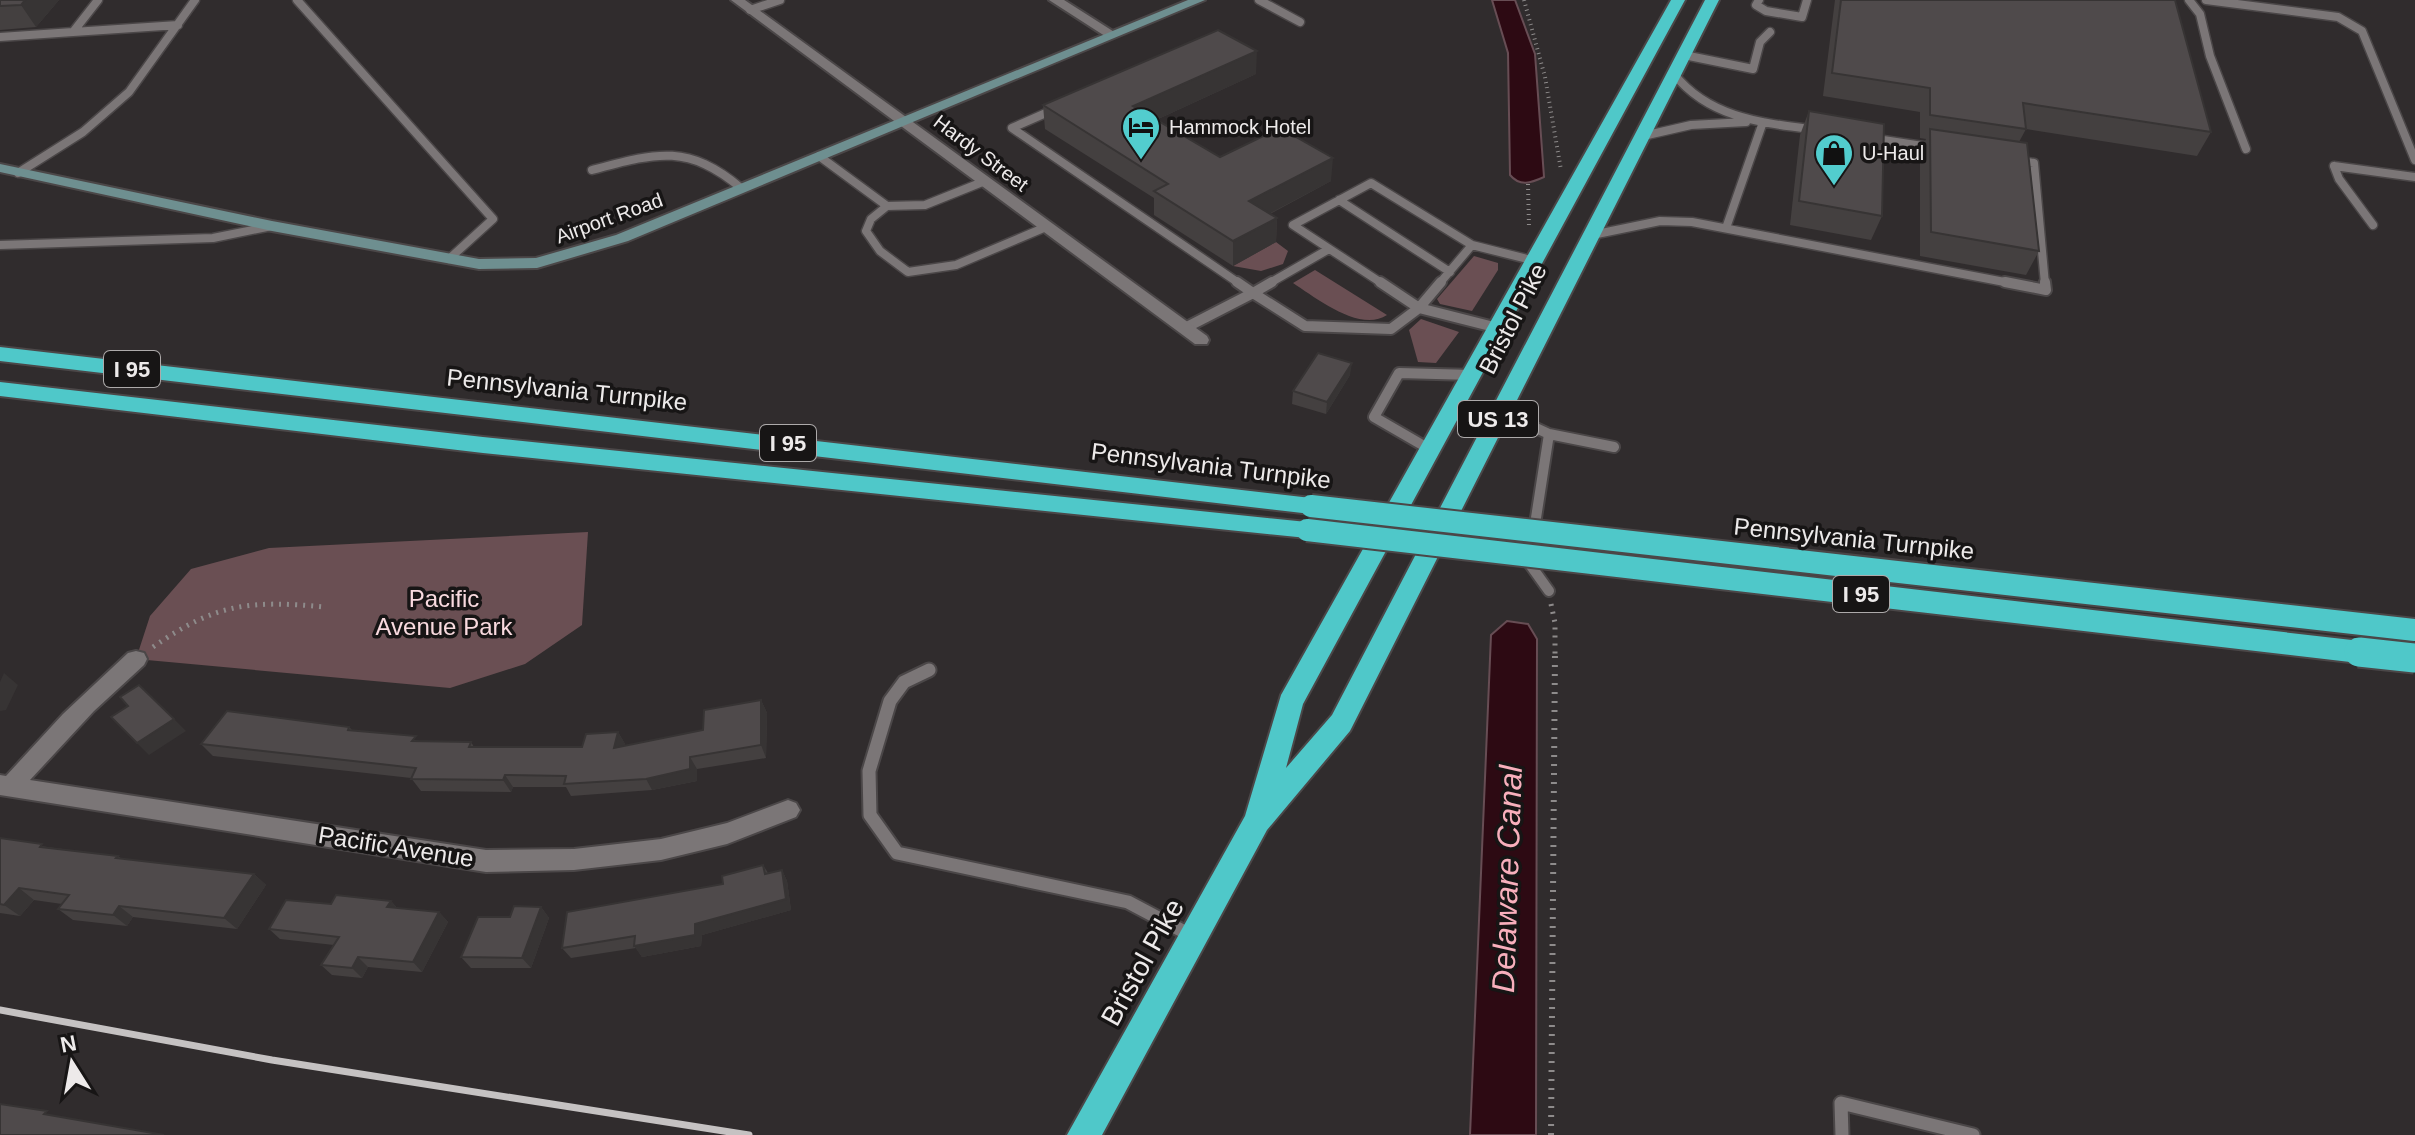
<svg xmlns="http://www.w3.org/2000/svg" width="2415" height="1135" font-family="Helvetica,sans-serif">
  <rect width="100%" height="100%" fill="#302c2d"/>
  <!-- green -->
  <path fill="#6a4f53" d="M1276,242L1288,251L1283,264L1261,271L1233,266Z
    M1474,256L1498,263V270L1472,311L1440,304L1437,299Z
    M1315,270L1387,315C1360,333 1316,298 1293,283Z
    M1421,319L1459,332L1436,363L1418,362L1409,330Z
    M588,532L582,625L525,664L450,688L136,659L150,616L191,569L269,548Z"/>
  <!-- water -->
  <path fill="#2d0a13" stroke="#674d54" stroke-width="2" d="M1492,0H1515L1535,54L1544,177C1531,183 1520,187 1510,175L1508,53Z
    M1507,621L1528,624L1537,639L1536,1135H1470L1491,635Z"/>
  <g fill="none" stroke-linecap="round" stroke-linejoin="round">
    <!-- lane-far2 casing -->
    <g stroke="#4b4748" stroke-width="11">
      <path id="lane-far2" d="M98,0L73,32L178,25
        M297,0L493,219L449,259
        M1259,0L1300,22
        M1759,0L1756,5L1766,11L1802,17L1807,0
        M2189,0L2200,14L2210,56L2246,149
        M2206,0L2338,17L2362,31L2415,160
        M750,10L780,0
        M0,37L73,32
        M1684,55L1753,69L1760,42L1770,32
        M1674,74C1710,119 1764,123 1818,130
        M1055,109L1012,128L1240,284
        M1643,136L1691,125L1746,122
        M1870,138L1936,148
        M819,156L887,206L925,205L985,181
        M2016,160L2034,163L2045,284
        M2334,166L2415,177
        M2334,166L2339,179L2373,225
        M592,170C656,153 687,143 741,188
        M18,173L83,132L129,92L195,0
        M1339,200L1450,272
        M887,206L871,219L866,231L880,251L908,272L956,265L1046,227
        M1726,228L1763,122
        M1592,235L1660,221L1692,222L2015,284
        M0,245L213,238L272,226
        M1472,245L1535,261
        M1268,284L1329,249
        M1383,284L1293,225L1371,183L1472,245L1439,284"/>
    </g>
    <!-- lane-far1 casing -->
    <g stroke="#4b4748" stroke-width="14">
      <path id="lane-far1" d="M1272,282L1253,293L1305,326L1391,329L1419,308L1498,328
        M1380,282L1419,308L1441,282
        M2005,282L2046,290L2045,282
        M1185,328L1253,293L1237,282
        M1501,412L1549,434L1614,447
        M1549,434L1529,563L1549,591
        M1431,450L1374,417L1399,373L1473,375"/>
    </g>
    <!-- lane casing -->
    <g stroke="#4b4748" stroke-width="17">
      <path id="lane" d="M929,670L904,682L890,701L869,771L870,815L897,853L1128,902L1194,937
        M1842,1135L1841,1103L1973,1135"/>
    </g>
    <!-- street casing -->
    <g stroke="#4b4748" stroke-width="4">
      <path id="street" d="M731,0H745L1207,336L1209,340L1207,344H1195Z
        M1049,0H1064L1119,35L1108,38Z
        M136,651L144,653L147,659L144,665L94,711L30,780L486,850L574,849L661,839L727,823L788,800L796,803L800,810L796,817L727,844L661,860L574,870L486,872L0,795V775L6,776L63,714L128,653Z"/>
    </g>
    <!-- secondary casing -->
    <g stroke="#4b4748" stroke-width="4">
      <path id="secondary" d="M1188,0H1205L628,241L537,268L479,269L272,231L0,172V164L272,221L479,259L536,258L616,235Z"/>
    </g>
    <!-- highway casing -->
    <g stroke="#4b4748" stroke-width="4">
      <path id="highway" d="M1671,0H1685L1303,704L1286,768L1332,715L1705,0H1719L1350,731L1267,830L1102,1135H1067L1245,816L1281,695Z
        M0,347L1311,498L1319,500L1323,506L1319,512L1311,514L0,361Z
        M0,382L483,437L1307,522L1315,524L1319,530L1315,536L1307,538L483,453L0,396Z"/>
    </g>
    <!-- path-far2 -->
    <path stroke="#8e8b8b" stroke-width="4" stroke-dasharray="1 4" stroke-linecap="butt" d="M1524,0L1545,77L1561,170
      M1528,184L1529,227"/>
    <!-- path-far1 -->
    <path stroke="#8e8b8b" stroke-width="5" stroke-dasharray="2 6" stroke-linecap="butt" d="M1551,604L1555,623V654
      M153,647C216,603 250,600 325,607"/>
    <!-- path -->
    <path stroke="#8e8b8b" stroke-width="6" stroke-dasharray="2 7" stroke-linecap="butt" d="M1551,1135L1555,652"/>
    <!-- lane-far2 -->
    <use href="#lane-far2" stroke="#7b7677" stroke-width="8"/>
    <!-- lane-far1 -->
    <use href="#lane-far1" stroke="#7b7677" stroke-width="10"/>
    <!-- lane -->
    <use href="#lane" stroke="#7b7677" stroke-width="13"/>
    <!-- street -->
    <use href="#street" fill="#7b7677" fill-rule="evenodd"/>
    <!-- secondary -->
    <use href="#secondary" fill="#6e8f90" fill-rule="evenodd"/>
    <!-- highway -->
    <use href="#highway" fill="#4fc8c9" fill-rule="evenodd"/>
    <!-- rail -->
    <path stroke="#c5c2c2" stroke-width="7" d="M0,1010L272,1060L749,1135"/>
    <!-- highway-bridge-far1 casing -->
    <g stroke="#4b4748" stroke-width="26" stroke-linecap="butt">
      <path id="highway-bridge-far1" d="M1311,506L2415,630
        M1307,530L2377,654"/>
    </g>
    <!-- highway-bridge casing -->
    <g stroke="#4b4748" stroke-width="33" stroke-linecap="butt">
      <path id="highway-bridge" d="M2359,652L2415,658"/>
    </g>
    <!-- highway-bridge-far1 -->
    <use href="#highway-bridge-far1" stroke="#4fc8c9" stroke-width="22"/>
    <!-- highway-bridge -->
    <use href="#highway-bridge" stroke="#4fc8c9" stroke-width="29"/>
  </g>
  <!-- wall -->
  <path fill="#444040" d="M0,0H59L36,27L0,30Z
    M1835,0H2175L2211,132L2197,156L2026,129L2019,142L2039,251L2026,275L1920,256V152L1926,139L1920,138V112L1823,96Z
    M1256,74L1156,120L1220,157L1331,181L1270,214L1277,218L1276,242L1233,266L1154,215V198L1045,129L1043,105Z
    M1809,111L1882,216L1871,240L1790,225L1800,135Z
    M1350,375L1326,414L1292,404L1293,391Z
    M761,700L767,713L766,758L697,769V781L652,790L571,796L566,787H513L511,792L421,791L411,778L213,756L201,744L349,727L352,730L420,741L471,742L474,747H582L618,732L625,744L624,746L703,730Z
    M0,838L47,847L118,856L122,859L254,874L266,885L237,929L133,917L127,926L73,920L58,909L62,904L34,900L20,916L0,913Z
    M763,865L768,873L782,870L787,881L791,910L702,935L701,946L642,957L636,948L571,958L562,948L723,884Z
    M391,901L397,908L439,912L448,922L422,972L368,967L362,978L332,975L321,965L334,945L280,939L269,929Z
    M541,907L549,918L531,968H471L461,957L510,917Z"/>
  <!-- shaded-wall -->
  <path fill="#373434" d="M25,0H59L36,27L21,5Z
    M1257,51L1256,74L1134,130L1133,106Z
    M1333,158L1331,181L1248,225L1249,201Z
    M1277,218L1276,242L1233,266V241Z
    M1352,363L1350,375L1326,414L1327,402Z
    M4,673L18,685L6,710L0,711V682Z
    M761,700L767,713L766,758L761,745Z
    M174,719L186,731L149,755L137,743Z
    M618,732L625,744L621,760L614,748Z
    M690,757L697,769V781L652,790L646,779Z
    M505,775L513,787L511,792L503,780Z
    M782,870L787,881L791,910L702,935L701,946L642,957L634,946Z
    M254,874L266,885L237,929L224,918Z
    M19,888L34,900L20,916L4,905Z
    M391,901L400,912L387,907Z
    M119,906L133,917L127,926L113,915Z
    M541,907L549,918L531,968L522,958Z
    M439,912L448,922L422,972L413,962Z
    M358,957L368,967L362,978L352,968Z"/>
  <!-- building -->
  <path fill="#4f4a4b" stroke="#373434" stroke-width="2" d="M0,0H25L21,5L0,6Z
    M1841,0H2175L2211,132L2023,103L2026,129L1930,115V88L1832,73Z
    M1218,30L1257,51L1133,106L1220,157L1280,128L1333,158L1249,201L1277,218L1233,241L1154,191L1168,184L1043,105Z
    M1809,111L1884,124L1882,216L1799,201Z
    M1930,129L2027,143L2039,251L1931,232Z
    M1318,353L1352,363L1327,402L1293,391Z
    M139,685L174,719L137,743L111,717L128,706L120,697Z
    M761,700V745L690,757V769L646,779L564,784L566,776L505,775L503,780L411,779L416,768L201,744L227,711L349,727L348,730L416,736L412,741L471,742L469,747H582L586,734L618,732L614,748L703,730L704,710Z
    M0,838L42,844L40,847L118,856L116,858L254,874L224,918L119,906L113,915L58,909L69,895L19,888L4,905L0,904Z
    M763,865L765,874L782,870L786,899L695,924V935L634,946L635,936L562,948L567,912L723,884L722,876Z
    M336,895L391,901L387,907L439,912L413,962L358,957L352,968L321,965L339,937L269,929L286,900L331,904Z
    M514,906L541,907L522,958L461,957L478,917H510Z
    M0,1104L47,1111L44,1114L164,1135H0Z"/>
  <!-- icons -->
  <defs>
    <g id="hotel-pin" transform="scale(2)"><path d="M0 17L-7.5 6A9.5 9.5 0 1 1 7.5 6Z" fill="#52cdce" stroke="#171515"/><path d="M-6-4.5h1.5V1H6V5H4.5V3h-9V5H-6ZM-4 0a1.8 1.8 0 1 1 3.6 0ZM.5 0V-2.5h3Q6-2.5 6 0Z" fill="#111"/></g>
    <g id="shop-pin" transform="scale(2)"><path d="M0 17L-7.5 6A9.5 9.5 0 1 1 7.5 6Z" fill="#52cdce" stroke="#171515"/><path d="M-5-2.5h2.3a2.7 3.5 0 0 1 5.4 0H5L5.5 6h-11ZM-1.5-2.5h3a1.5 2.3 0 0 0-3 0Z" fill="#111"/></g>
  </defs>
  <g fill-rule="evenodd">
    <use href="#hotel-pin" x="1141" y="127"/>
    <use href="#shop-pin" x="1834" y="153"/>
  </g>
  <g text-anchor="middle" stroke-width="7" stroke-linejoin="round" paint-order="stroke">
    <!-- far-poi labels -->
    <g font-size="20" fill="#edeaea" stroke="#171515" text-anchor="start">
      <text x="1169" y="134">Hammock Hotel</text>
      <text x="1862" y="160">U-Haul</text>
    </g>
    <!-- far-street labels -->
    <g font-size="20" fill="#edeaea" stroke="#171515">
      <text transform="translate(981 153) rotate(37)" y="7">Hardy Street</text>
      <text transform="translate(609 218) rotate(-20)" y="7">Airport Road</text>
    </g>
    <!-- shield labels -->
    <g fill="#171515" stroke="#adaaaa" stroke-width="2">
      <rect x="104" y="351" width="56" height="36" rx="6"/>
      <rect x="1458" y="401" width="80" height="36" rx="6"/>
      <rect x="760" y="425" width="56" height="36" rx="6"/>
      <rect x="1833" y="576" width="56" height="36" rx="6"/>
    </g>
    <g font-size="22" font-weight="bold" fill="#edeaea">
      <text x="132" y="377">I 95</text>
      <text x="1498" y="427">US 13</text>
      <text x="788" y="451">I 95</text>
      <text x="1861" y="602">I 95</text>
    </g>
    <!-- street labels -->
    <g font-size="24" fill="#edeaea" stroke="#171515">
      <text transform="translate(1513 319) rotate(-63)" y="8">Bristol Pike</text>
      <text transform="translate(567 390) rotate(6)" y="8">Pennsylvania Turnpike</text>
      <text transform="translate(1211 466) rotate(7)" y="8">Pennsylvania Turnpike</text>
      <text transform="translate(1854 539) rotate(6)" y="8">Pennsylvania Turnpike</text>
      <text transform="translate(396 847) rotate(9)" y="8">Pacific Avenue</text>
    </g>
    <!-- park labels -->
    <g font-size="24" fill="#f9dadf" stroke="#171515">
      <text x="444" y="607">Pacific<tspan x="444" dy="28">Avenue Park</tspan></text>
    </g>
    <!-- near-street labels -->
    <g font-size="28" fill="#edeaea" stroke="#171515">
      <text transform="translate(1142 962) rotate(-61)" y="10">Bristol Pike</text>
    </g>
    <!-- near-water labels -->
    <g font-size="32" font-style="italic" fill="#f8afbc" stroke="#171515">
      <text transform="translate(1507 879) rotate(-88)" y="11">Delaware Canal</text>
    </g>
  </g>
  <!-- north arrow -->
  <g transform="translate(72 1063) rotate(349)" stroke="#171515" stroke-width="6" paint-order="stroke">
  <path d="M0-6L14 30L0 20L-14 30Z" fill="#edeaea"/>
  <text y="-12" font-size="22" font-weight="bold" text-anchor="middle" fill="#edeaea">N</text>
  </g>
</svg>
